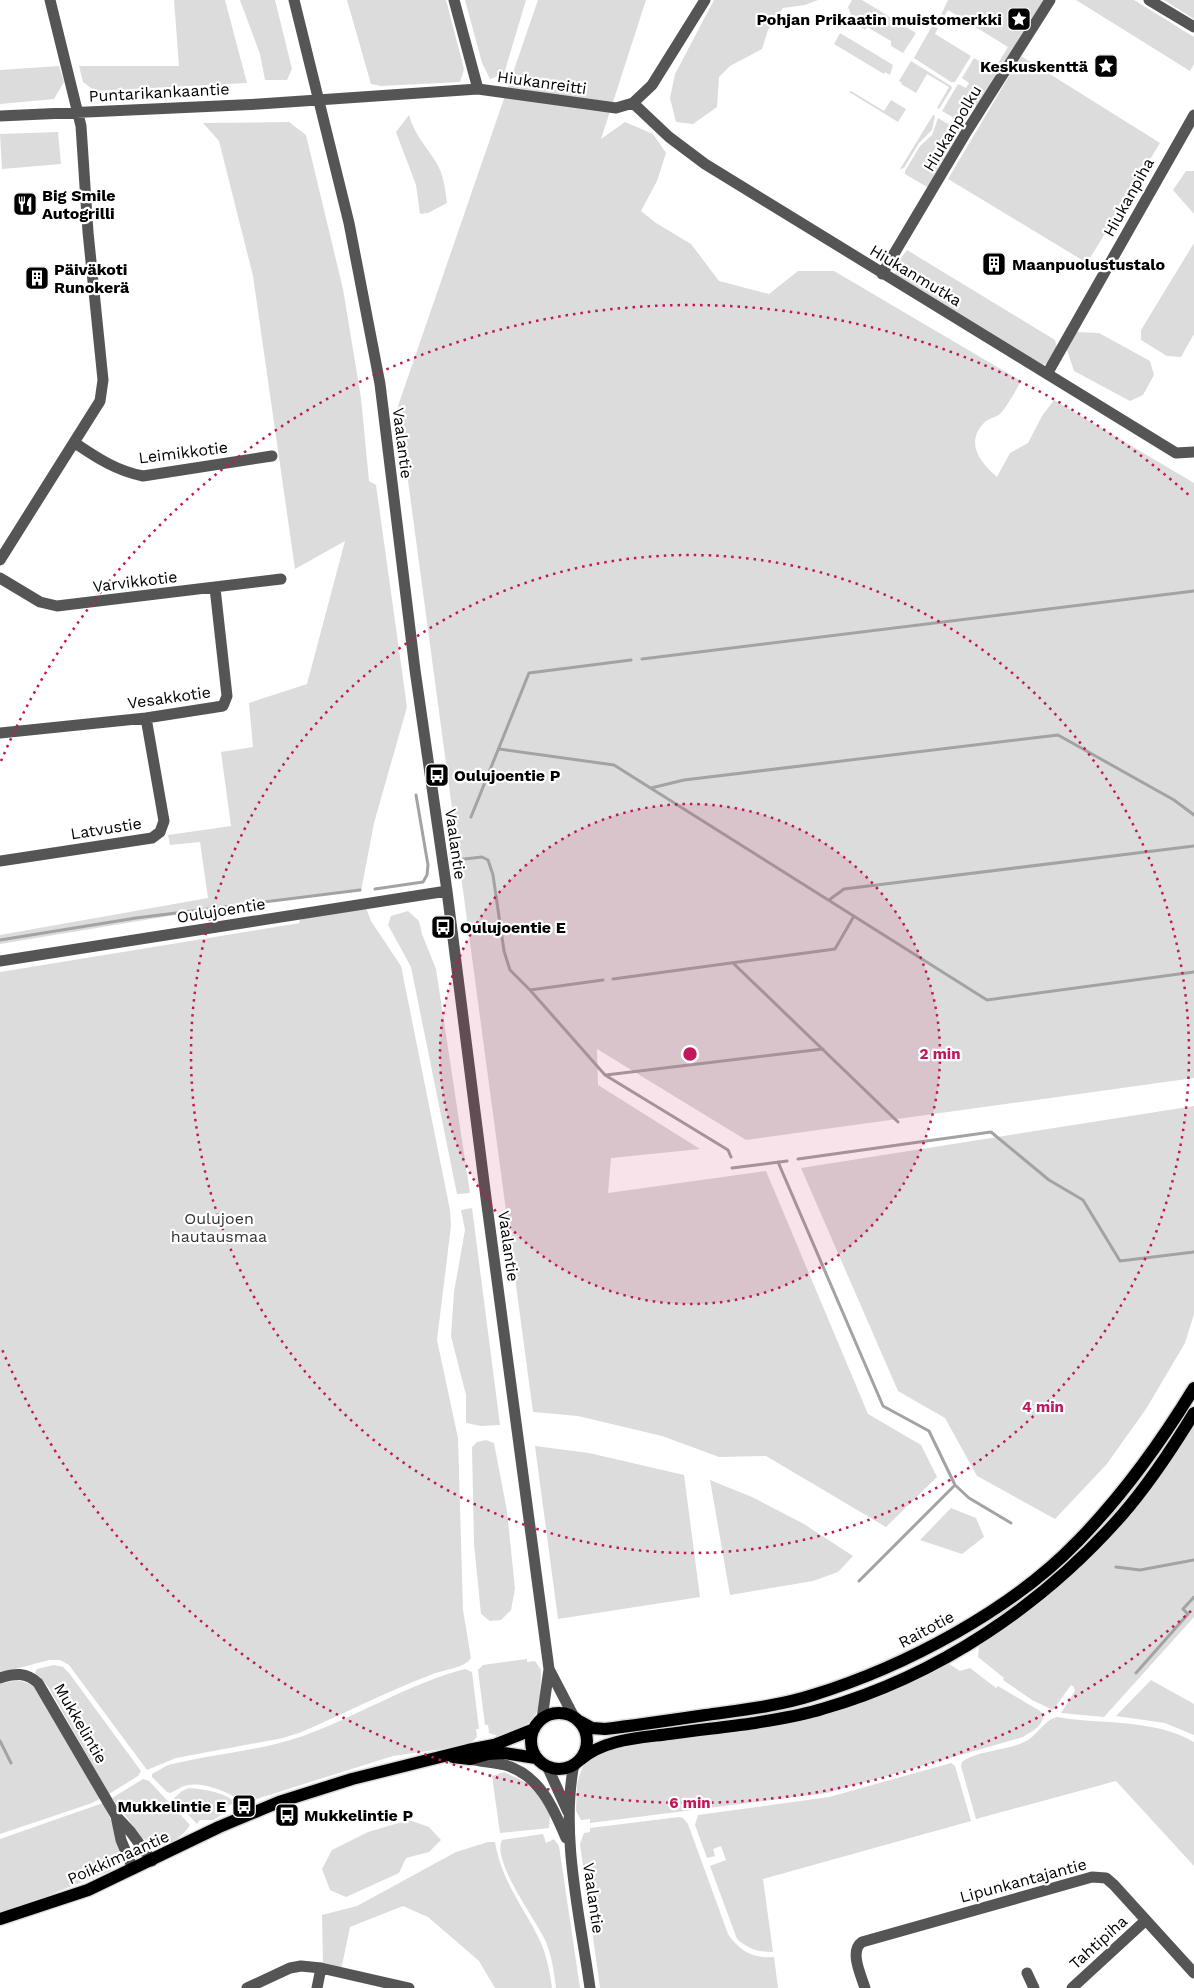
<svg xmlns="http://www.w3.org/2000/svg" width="1194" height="1988" font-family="'Work Sans',sans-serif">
  <rect width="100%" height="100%" fill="#fff"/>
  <!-- green -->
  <path fill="#dcdcdc" d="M174,0H225L247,83L95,91L83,82L79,66H179Z
    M240,0H275L292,69L287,80H265L260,54Z
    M347,0H446L464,69L460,82L381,86L371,84Z
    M465,0H526L504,74L490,79L482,63Z
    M538,0H646L601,139L625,122L653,134L666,153L657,181L641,211L656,223L691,244L719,281L769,294L798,271H834L1021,381C1016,390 1007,407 1000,414C995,418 988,418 983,424C965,444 981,463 997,477L1010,453L1028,443L1042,416L1054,400L1194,483V1078L746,1140L597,1049L598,1085L700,1149L611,1158L608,1193L766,1171L868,1414L921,1445L937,1477L886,1527L766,1456L719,1457L662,1436L578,1416L533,1412L398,406Z
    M714,0H818L805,5L783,8L768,30L762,49L730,66L719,77L717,107L693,124L676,122L670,98L675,74Z
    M852,0H862L916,33L903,53L891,46V41L867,27L865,30L854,23L848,7Z
    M948,0H1044L977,107L974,105L963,123L942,111L958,84L966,88L969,83L962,78L974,58L994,70L1008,47L948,10L944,17L941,15Z
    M1076,0H1134L1194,37V64L1190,71Z
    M1164,0H1194V19Z
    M932,26L938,28L935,34L971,56L955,82H951L914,58Z
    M840,33L893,65L890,75L885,72L884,74L834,44Z
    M1021,56L1160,143L1087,263L948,179Z
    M911,61L951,86L952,88L939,109L937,108L949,87L927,74L916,93L901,84L902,83L899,81Z
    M59,66L64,82L54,99L0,104V70Z
    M851,91L884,111L891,100L906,109L898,122L849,92Z
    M409,115C414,134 426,146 436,162C444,175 445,189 447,203L428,213L420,214L416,185L396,132Z
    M933,115L935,116L932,130L919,143L904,168L900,169Z
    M938,118L962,132L932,185L927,187L905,174V171L920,146L932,135Z
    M289,122L306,135L343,289L361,398L369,481L376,485L407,707L374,823L361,891L217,908L0,944V935L208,898L200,842L170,845L168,835L231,826L221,752L253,747L249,703L307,684L345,541L295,569L253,276L219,141L203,123Z
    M58,132L61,164L2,169L0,134Z
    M1186,171H1194V214L1173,190Z
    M1194,243V334L1181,357L1167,356L1141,340V330Z
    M907,250L1055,340L1057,348L1048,363L1043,365L895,275L897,263Z
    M1077,332L1099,333L1150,361L1154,375L1143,395L1130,401L1074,371L1067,350Z
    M366,908L371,921L401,966L450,1210L451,1226L437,1340L458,1438L463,1610L471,1658C465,1668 443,1670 433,1674C387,1691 344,1714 299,1733L283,1738L176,1758L147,1770L69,1665L60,1660H49L0,1673V972L300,923L299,921L302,919Z
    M408,911L419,921L422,934L436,969L470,1193L457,1194L411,967L388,925L391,916Z
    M1194,1106V1314L1185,1343L1146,1409L1106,1465L1055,1519L977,1476L945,1418L898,1391L801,1168Z
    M472,1208L500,1425L481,1426L466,1423V1395L451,1336L454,1292L465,1230L461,1210Z
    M1194,1421V1617L1104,1717L1061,1713L1075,1691L1074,1687L1071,1685L1053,1710L1032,1700L1003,1680L1004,1678L978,1657L979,1646L977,1644L1056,1586Z
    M486,1440L494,1443L507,1511L515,1589L511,1610L501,1620L490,1621L481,1614L474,1544L472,1447L477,1442Z
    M535,1446L589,1453L684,1475L700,1597L558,1619Z
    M710,1480L752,1497L804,1524L853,1556L838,1572L813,1581L730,1595Z
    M951,1508L976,1518L984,1537L962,1554L920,1540Z
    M527,1659V1662L535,1661L541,1670V1676L540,1702L537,1712L530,1722L501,1737L489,1733L488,1725H485L478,1670L483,1665Z
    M946,1662L960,1671L970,1668L996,1688L998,1686L1040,1711L1043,1714C1044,1726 1031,1732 1023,1737L827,1793L590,1823V1819L581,1820L576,1811L577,1784L581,1771L585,1764L595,1756L628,1744L756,1727Z
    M54,1665L63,1667L69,1673L141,1771L138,1776L109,1794L49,1688L40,1677L35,1673L37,1669Z
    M465,1669L472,1672L479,1729H476L477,1737L469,1745L393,1756L250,1801L247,1797L240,1801C229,1791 201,1782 188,1785C181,1786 176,1791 170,1793L167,1792L152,1777V1774L168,1765C213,1754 260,1751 303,1736C358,1716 408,1684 465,1669Z
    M17,1680L28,1683L34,1687L101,1798L92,1803L0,1834V1684Z
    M1151,1680L1194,1704V1735L1165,1723L1116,1716Z
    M1057,1717C1103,1725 1152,1718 1194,1742V1866L1116,1781L976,1819L961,1766L962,1762C978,1750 1008,1751 1026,1741C1037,1736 1045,1719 1057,1717Z
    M951,1763L955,1766L971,1821L763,1879L773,1952C758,1952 748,1949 737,1939L710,1866L726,1860L721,1846L713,1849L715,1856L707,1858L695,1825L698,1815L829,1797Z
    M504,1772L525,1782L537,1791L550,1815L549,1828L500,1833L492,1776Z
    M143,1779L149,1781L190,1825C178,1843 161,1851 142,1838L112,1798Z
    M189,1788C202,1789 226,1792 235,1803L225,1807L226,1812L213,1820H200L197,1824L173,1799L182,1791Z
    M103,1803C114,1829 131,1847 110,1871L24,1905L0,1912V1839Z
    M679,1817L683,1818L688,1824L728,1934C739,1951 754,1959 774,1957L778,1988H600L580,1844L584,1833L590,1832V1828Z
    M409,1820L429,1827L441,1840L429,1852L406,1858L399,1873L346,1897L330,1890L322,1869L332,1850L368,1832Z
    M543,1834L546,1843L554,1839L559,1846L580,1988H556C554,1972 552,1957 546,1942C537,1921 491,1861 502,1840Z
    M488,1842H495C503,1886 524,1906 541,1943C547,1957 550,1973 552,1988H495L479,1961L428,1917L403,1906L350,1927L341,1970L323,1964L322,1915L357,1906L456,1852Z"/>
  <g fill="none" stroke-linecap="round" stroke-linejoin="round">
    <!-- stream -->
    <path stroke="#a3a3a3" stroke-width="3" d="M642,659L1194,591
      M499,749L614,765L987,1000L1194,972
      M651,788L684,780L1058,735L1174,800L1194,815
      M471,817L529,673L631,660
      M456,860L482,857L488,860L493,875L504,951L510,970L530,990L605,1075L728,1150L731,1157
      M375,889L423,882L427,875L428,865L416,795
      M829,900L844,889L1194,846
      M0,940L136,918L360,890
      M733,963L898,1122
      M613,979L835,949L854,916
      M530,990L603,980
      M606,1075L823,1049
      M798,1159L991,1132L1049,1180L1083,1200L1120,1261L1194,1252
      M778,1162L883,1406L929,1431L955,1485L969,1498L1011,1523
      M732,1168L787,1161
      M1116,1567L1140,1570L1194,1560
      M859,1581L955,1485
      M1136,1673L1188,1614L1183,1609L1194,1597
      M0,1741L11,1763"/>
    <!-- major casing -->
    <g stroke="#dbdbdb" stroke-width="15">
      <path id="major" d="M531 1741a28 28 0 1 1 56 0a28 28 0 1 1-56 0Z
        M579,1721L592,1728L605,1729C638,1725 672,1720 706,1715C741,1710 779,1706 813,1695C904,1667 1012,1610 1078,1541C1123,1495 1161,1442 1194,1388
        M453,1757L470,1759L488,1754L504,1753L536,1758
        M580,1760C604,1739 639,1738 669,1734C698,1730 727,1727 755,1723C777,1719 800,1716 822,1709C938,1676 1043,1605 1122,1515C1149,1484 1172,1449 1194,1413
        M0,1919L88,1890L219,1827L279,1802L352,1779L468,1750L494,1745L534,1729"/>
    </g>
    <!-- minor -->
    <path stroke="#555" stroke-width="11" d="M294,0L349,223L380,384L415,670L447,891L486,1198L549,1669L542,1719
      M454,0L478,89
      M1149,0L1194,27
      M633,103L669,137L705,164L1176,453L1194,452
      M0,116L259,104L478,89L616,108L633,103L652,85L705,0
      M882,274L967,131L1050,0
      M1047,374L1194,115
      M75,443C97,458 117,471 143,476L272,456
      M0,560L100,401L103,380L88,232L81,126L50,0
      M0,578L40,602L57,606L281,579
      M0,733L146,718L223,706L227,696L215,588
      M0,861L152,838L160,832L164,821L146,718
      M0,961L447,891
      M549,1669L574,1717
      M0,1678C15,1673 26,1672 38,1683L116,1816L130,1831L152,1861
      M470,1759C481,1762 493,1762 505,1765C539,1774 554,1809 566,1838
      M574,1764C560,1834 580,1917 590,1988
      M547,1766L568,1812
      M116,1816L121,1840L133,1869
      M1027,1973L1034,1988
      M247,1988L290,1968L301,1966L321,1968L409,1988
      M317,1988L321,1968
      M865,1988C861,1975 849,1951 862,1942L1092,1877L1106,1878L1114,1885L1194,1973
      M1072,1988L1146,1920"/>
    <!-- major -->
    <use href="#major" stroke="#000" stroke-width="12"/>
  </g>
  <!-- distance rings -->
  <circle cx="690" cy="1054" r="250" fill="#c2185b" fill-opacity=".12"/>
  <g fill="none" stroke="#c2185b" stroke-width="2.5" stroke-dasharray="2.5 5">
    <circle cx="690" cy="1054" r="250"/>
    <circle cx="690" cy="1054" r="499"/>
    <path d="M1191 1611A749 749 0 0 1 1 1347M1 761A749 749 0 0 1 1191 497"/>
  </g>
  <!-- icons -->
  <defs>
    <g id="sight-square" transform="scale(1.25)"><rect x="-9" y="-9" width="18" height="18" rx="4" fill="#000" stroke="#fff"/><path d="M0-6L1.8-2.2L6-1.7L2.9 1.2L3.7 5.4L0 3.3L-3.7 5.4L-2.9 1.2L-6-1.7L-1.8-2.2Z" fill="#fff"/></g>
    <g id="restaurant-square" transform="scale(1.25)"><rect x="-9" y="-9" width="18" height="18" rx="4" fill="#000" stroke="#fff"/><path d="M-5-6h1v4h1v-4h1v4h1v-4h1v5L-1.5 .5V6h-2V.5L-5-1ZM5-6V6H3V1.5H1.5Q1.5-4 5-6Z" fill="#fff"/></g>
    <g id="building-square" transform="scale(1.25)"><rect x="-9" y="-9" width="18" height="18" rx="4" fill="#000" stroke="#fff"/><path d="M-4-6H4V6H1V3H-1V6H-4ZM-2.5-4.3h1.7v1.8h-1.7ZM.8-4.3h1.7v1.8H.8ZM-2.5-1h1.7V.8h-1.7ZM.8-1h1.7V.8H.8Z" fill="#fff"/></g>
    <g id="bus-square" transform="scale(1.25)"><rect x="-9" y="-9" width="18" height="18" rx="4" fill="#000" stroke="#fff"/><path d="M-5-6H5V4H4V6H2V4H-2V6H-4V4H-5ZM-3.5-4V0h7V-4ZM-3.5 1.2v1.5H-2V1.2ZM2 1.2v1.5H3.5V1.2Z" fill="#fff"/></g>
  </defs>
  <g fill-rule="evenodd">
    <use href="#sight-square" x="1019" y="19"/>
    <use href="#sight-square" x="1106" y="66"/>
    <use href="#restaurant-square" x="25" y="204"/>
    <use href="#building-square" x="994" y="264"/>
    <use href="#building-square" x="37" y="278"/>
    <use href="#bus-square" x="437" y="775"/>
    <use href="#bus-square" x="443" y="927"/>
    <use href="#bus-square" x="244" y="1806"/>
    <use href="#bus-square" x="287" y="1815"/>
  </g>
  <g text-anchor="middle" stroke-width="4.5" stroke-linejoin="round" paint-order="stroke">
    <!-- poi labels -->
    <g font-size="16" font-weight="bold" fill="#000" stroke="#fff" text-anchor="start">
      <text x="1002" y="25" text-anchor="end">Pohjan Prikaatin muistomerkki</text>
      <text x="1088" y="72" text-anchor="end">Keskuskenttä</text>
      <text x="42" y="201">Big Smile<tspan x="42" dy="18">Autogrilli</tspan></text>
      <text x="1012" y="270">Maanpuolustustalo</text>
      <text x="54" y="275">Päiväkoti<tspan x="54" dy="18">Runokerä</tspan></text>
      <text x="454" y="781">Oulujoentie P</text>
      <text x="460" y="933">Oulujoentie E</text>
      <text x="226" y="1812" text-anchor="end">Mukkelintie E</text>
      <text x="304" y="1821">Mukkelintie P</text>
    </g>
    <!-- street labels -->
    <g font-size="16" fill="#000" stroke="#fff">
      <text transform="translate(542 82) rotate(8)" y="6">Hiukanreitti</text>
      <text transform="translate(159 92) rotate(-3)" y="6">Puntarikankaantie</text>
      <text transform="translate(952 128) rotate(-59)" y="6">Hiukanpolku</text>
      <text transform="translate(1128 197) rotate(-61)" y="6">Hiukanpiha</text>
      <text transform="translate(916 275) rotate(31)" y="6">Hiukanmutka</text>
      <text transform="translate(403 443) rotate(83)" y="6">Vaalantie</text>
      <text transform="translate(183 452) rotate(-7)" y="6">Leimikkotie</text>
      <text transform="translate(135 581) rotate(-7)" y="6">Varvikkotie</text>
      <text transform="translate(169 697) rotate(-8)" y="6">Vesakkotie</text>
      <text transform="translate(106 828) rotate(-9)" y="6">Latvustie</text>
      <text transform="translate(456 844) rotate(82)" y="6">Vaalantie</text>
      <text transform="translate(221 910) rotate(-9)" y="6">Oulujoentie</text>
      <text transform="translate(509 1246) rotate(82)" y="6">Vaalantie</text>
      <text transform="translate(926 1629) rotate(-28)" y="6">Raitotie</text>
      <text transform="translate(81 1723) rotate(60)" y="6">Mukkelintie</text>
      <text transform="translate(118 1857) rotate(-24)" y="6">Poikkimaantie</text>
      <text transform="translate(1023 1880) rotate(-15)" y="6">Lipunkantajantie</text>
      <text transform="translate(594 1898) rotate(82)" y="6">Vaalantie</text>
      <text transform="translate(1098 1942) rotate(-42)" y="6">Tahtipiha</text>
    </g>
    <!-- park labels -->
    <g font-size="16" fill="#333" stroke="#fff">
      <text x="219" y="1224">Oulujoen<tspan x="219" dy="18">hautausmaa</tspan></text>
    </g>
  </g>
  <circle cx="690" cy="1054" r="8" fill="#c2185b" stroke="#fff" stroke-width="2.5"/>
  <g font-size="15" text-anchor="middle" font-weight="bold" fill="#c2185b" stroke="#fff" stroke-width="4.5" stroke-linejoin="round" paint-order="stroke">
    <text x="940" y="1059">2 min</text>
    <text x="1043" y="1412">4 min</text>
    <text x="690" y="1808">6 min</text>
  </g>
</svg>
